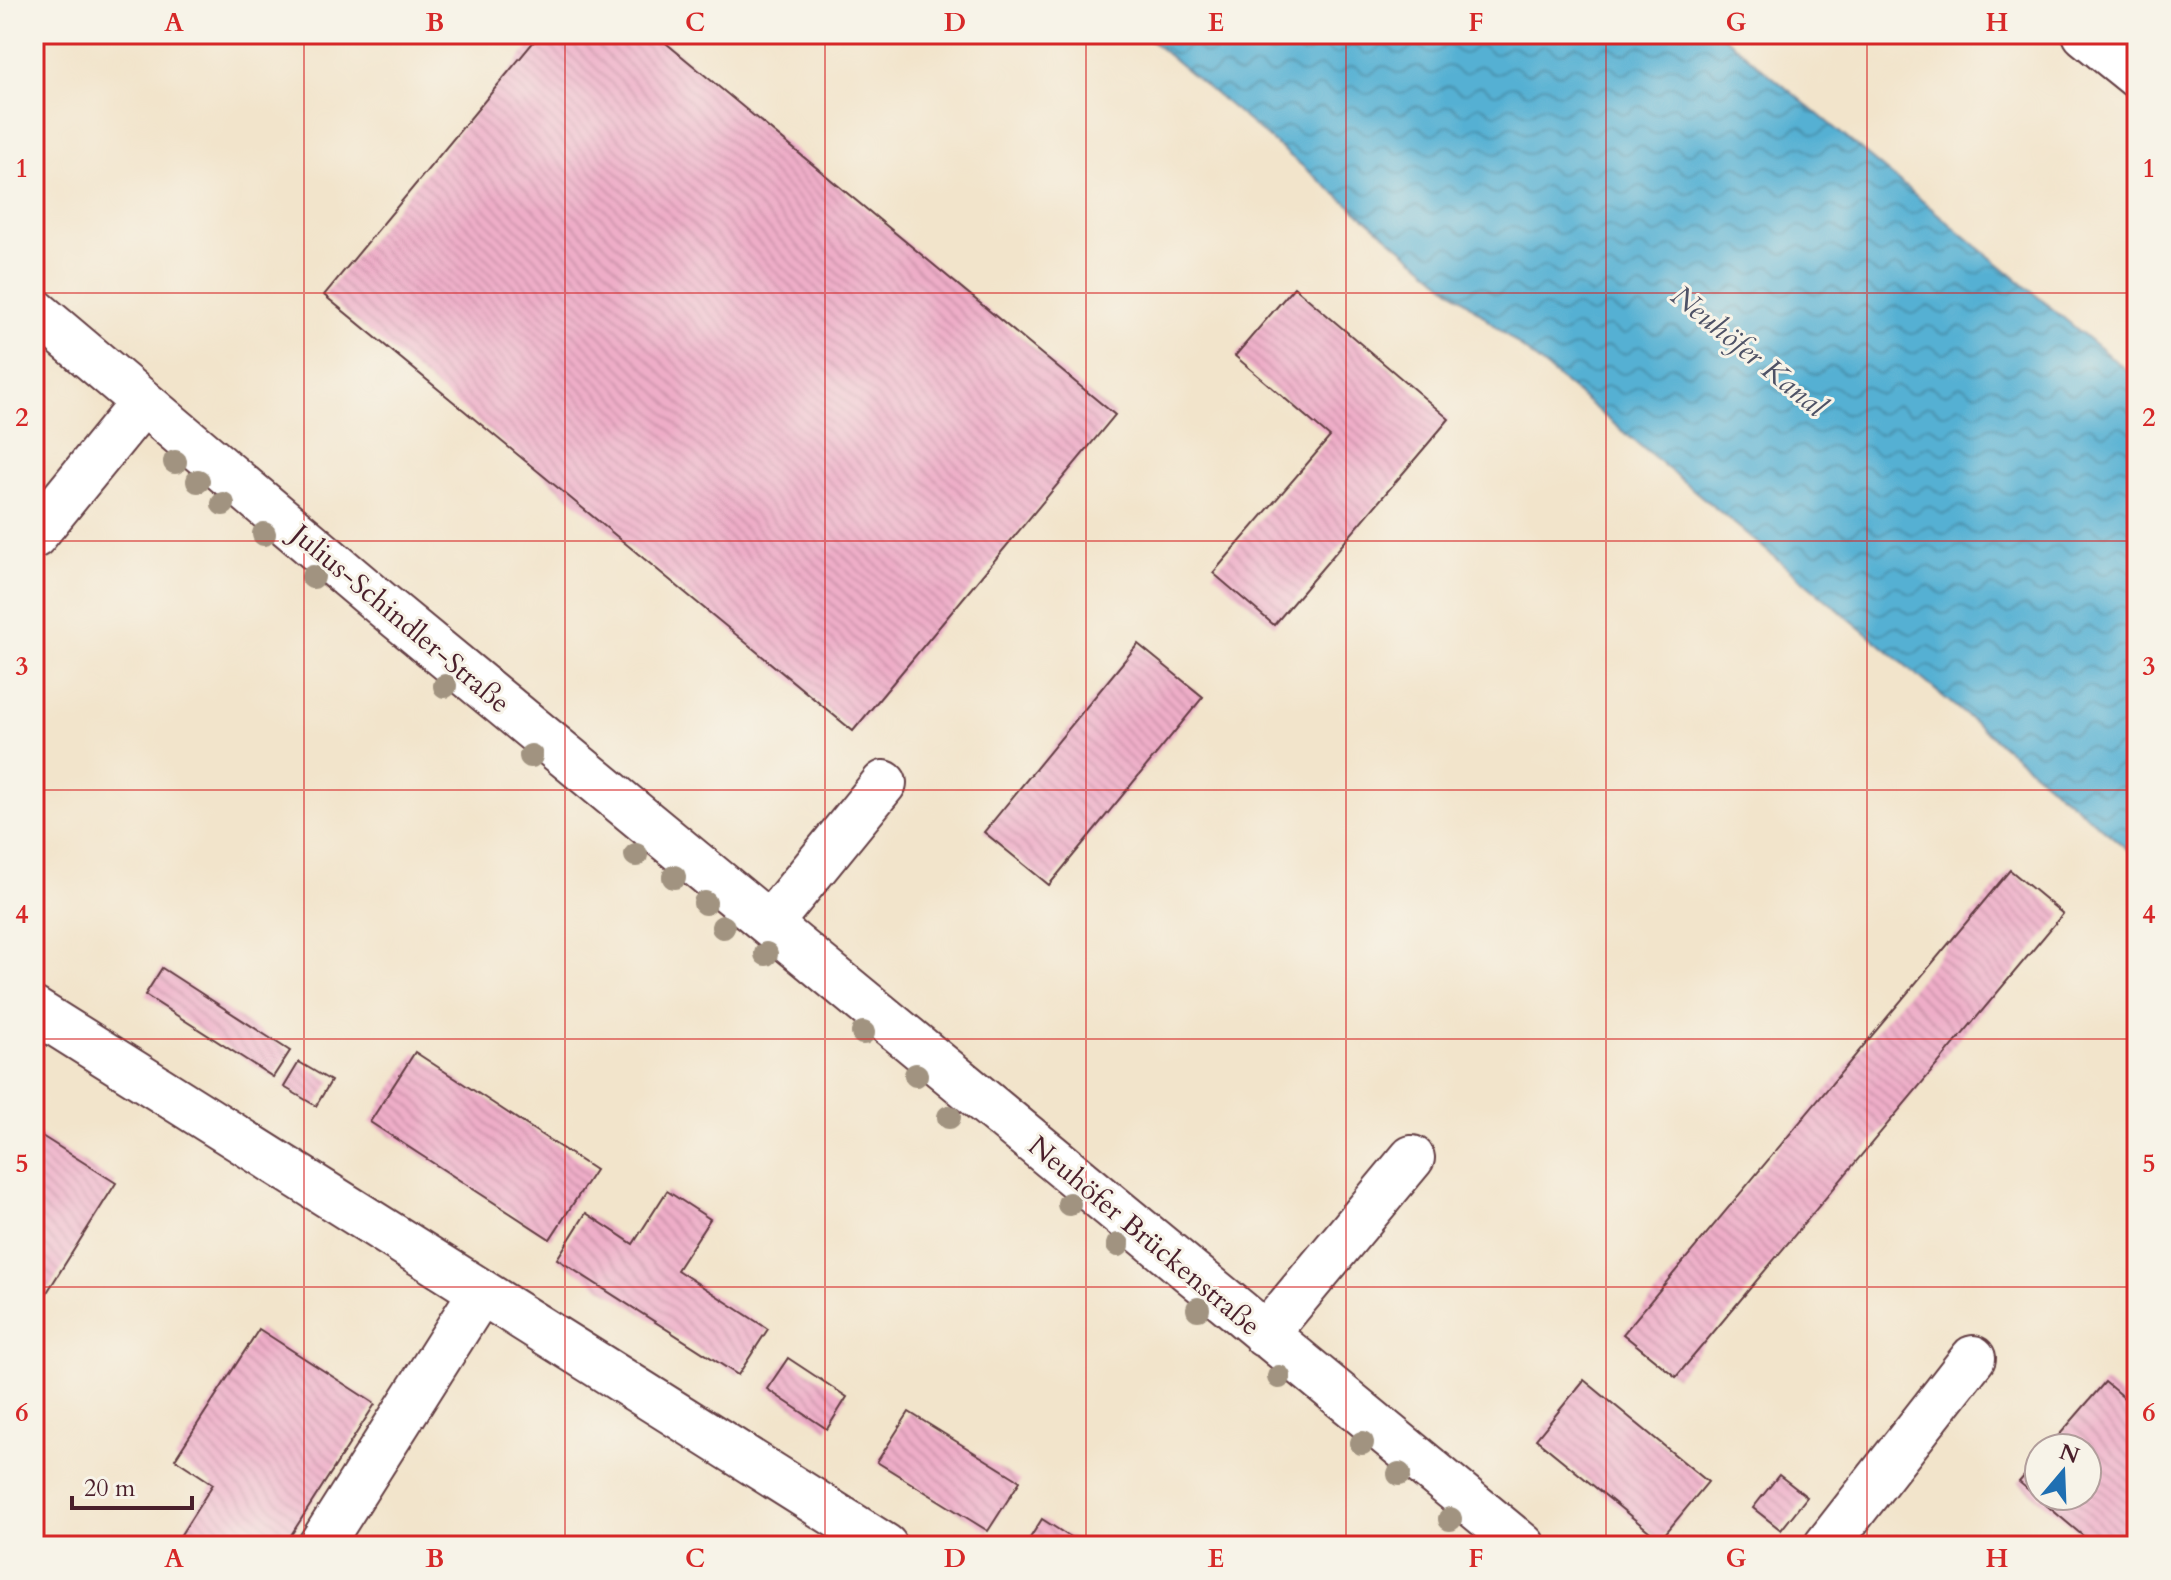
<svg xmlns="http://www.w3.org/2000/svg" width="2171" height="1580" font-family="Cardo,serif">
  <defs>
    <pattern id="water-waves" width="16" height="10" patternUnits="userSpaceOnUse" patternTransform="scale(2)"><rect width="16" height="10" fill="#55b0d3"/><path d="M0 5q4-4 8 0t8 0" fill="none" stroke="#488fab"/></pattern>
    <pattern id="building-back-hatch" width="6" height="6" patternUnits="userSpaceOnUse" patternTransform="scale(2)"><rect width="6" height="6" fill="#eeadc8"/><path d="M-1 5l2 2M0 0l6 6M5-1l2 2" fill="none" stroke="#ce94ac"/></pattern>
  </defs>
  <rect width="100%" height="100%" fill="#f7f3e8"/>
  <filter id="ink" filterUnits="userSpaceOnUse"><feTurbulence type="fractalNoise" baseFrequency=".0125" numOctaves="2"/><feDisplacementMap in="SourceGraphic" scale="16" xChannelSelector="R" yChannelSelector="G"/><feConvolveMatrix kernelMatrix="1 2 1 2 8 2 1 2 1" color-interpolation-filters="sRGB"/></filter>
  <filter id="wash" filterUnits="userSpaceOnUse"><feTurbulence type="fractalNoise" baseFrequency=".006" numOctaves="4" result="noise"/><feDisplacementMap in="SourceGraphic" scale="32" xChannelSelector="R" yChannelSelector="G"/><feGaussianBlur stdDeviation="1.8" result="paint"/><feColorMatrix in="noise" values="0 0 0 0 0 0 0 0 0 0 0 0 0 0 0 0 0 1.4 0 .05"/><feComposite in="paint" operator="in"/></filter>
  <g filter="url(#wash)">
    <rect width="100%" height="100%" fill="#f2e4cb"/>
    <!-- water -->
    <path fill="url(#water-waves)" stroke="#50687f" stroke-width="2" d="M1143,34H1721L2137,379V857Z"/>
    <g id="blocks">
      <!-- building -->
      <path fill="url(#building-back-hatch)" d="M540,34H655L1115,415L853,731L324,295Z
        M1294,287L1449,419L1274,625L1213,573L1330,437L1235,356Z
        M1138,644L1203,697L1049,885L984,832Z
        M2010,870L2063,914L1676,1377L1623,1334Z
        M162,968L290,1051L273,1077L145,995Z
        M415,1052L595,1170L550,1239L370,1122Z
        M299,1062L331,1081L316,1106L284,1087Z
        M34,1131L116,1183L34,1313Z
        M667,1191L710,1219L677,1270L768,1329L738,1375L557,1259L586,1213L633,1244Z
        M259,1329L375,1404L284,1546H178L175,1544L213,1484L175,1459Z
        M788,1358L847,1397L827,1429L767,1389Z
        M1584,1380L1708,1482L1660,1540L1536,1439Z
        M2105,1382L2137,1409V1546H2095L2019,1482L2039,1459V1496H2087V1448H2048Z
        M909,1412L1020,1481L988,1531L877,1462Z
        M1779,1475L1807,1497L1781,1530L1753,1508Z
        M1042,1519L1084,1546H1025Z"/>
    </g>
  </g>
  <g filter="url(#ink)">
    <use href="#blocks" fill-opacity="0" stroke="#633d43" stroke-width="2"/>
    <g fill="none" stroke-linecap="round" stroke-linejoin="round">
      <!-- minor casing -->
      <g stroke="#633d43" stroke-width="48">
        <path id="minor" d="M2085,34L2137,76
          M34,310L384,606L1523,1546
          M34,536L143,402
          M770,923L884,783
          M34,1010L885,1546
          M1265,1335L1412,1158
          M320,1546L481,1292
          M1826,1546L1973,1358"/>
      </g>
      <!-- minor -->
      <use href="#minor" stroke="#fff" stroke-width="44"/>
    </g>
    <!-- trees -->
    <g fill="#a19380">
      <circle cx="175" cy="462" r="12"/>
      <circle cx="198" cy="481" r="12"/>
      <circle cx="223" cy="504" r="12"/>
      <circle cx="264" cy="534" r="12"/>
      <circle cx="313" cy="577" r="12"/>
      <circle cx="445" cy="686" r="12"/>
      <circle cx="531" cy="756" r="12"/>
      <circle cx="636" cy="855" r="12"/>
      <circle cx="674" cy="877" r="12"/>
      <circle cx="705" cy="903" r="12"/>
      <circle cx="723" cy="927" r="12"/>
      <circle cx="766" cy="954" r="12"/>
      <circle cx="863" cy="1033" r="12"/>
      <circle cx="916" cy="1075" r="12"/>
      <circle cx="949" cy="1117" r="12"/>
      <circle cx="1069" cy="1204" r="12"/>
      <circle cx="1118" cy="1245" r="12"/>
      <circle cx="1198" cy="1309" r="12"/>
      <circle cx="1279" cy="1377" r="12"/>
      <circle cx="1362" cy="1443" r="12"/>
      <circle cx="1399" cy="1474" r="12"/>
      <circle cx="1450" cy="1519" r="12"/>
    </g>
  </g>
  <!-- grid -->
  <path fill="none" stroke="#d62828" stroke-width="2" stroke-opacity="0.55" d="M304,34V1546M565,34V1546M825,34V1546M1086,34V1546M1346,34V1546M1606,34V1546M1867,34V1546M34,293H2137M34,541H2137M34,790H2137M34,1039H2137M34,1287H2137"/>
  <g text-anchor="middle" stroke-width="6" stroke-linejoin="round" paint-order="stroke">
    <!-- street labels -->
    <g font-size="28" fill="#4a1f2b" stroke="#f7f3e8">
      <text transform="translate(401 618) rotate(40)" y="10">Julius-Schindler-Straße</text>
      <text transform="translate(1145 1235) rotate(40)" y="10">Neuhöfer Brückenstraße</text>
    </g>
    <!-- water labels -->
    <g font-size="30" font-style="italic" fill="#4e5266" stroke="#f7f3e8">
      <text transform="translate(1749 351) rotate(39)" y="10">Neuhöfer Kanal</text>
    </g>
  </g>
  <!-- margin -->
  <rect width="2171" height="1580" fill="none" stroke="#f7f3e8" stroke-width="88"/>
  <!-- north arrow -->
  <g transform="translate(2063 1472) rotate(19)"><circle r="38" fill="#f7f3e8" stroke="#b29e9c" stroke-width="2"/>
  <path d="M0-6L14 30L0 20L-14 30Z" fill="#1f6fb2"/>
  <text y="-12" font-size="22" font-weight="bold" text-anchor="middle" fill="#4a1f2b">N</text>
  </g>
  <!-- scale -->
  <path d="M72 1496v12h120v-12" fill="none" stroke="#4a1f2b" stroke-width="4"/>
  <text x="84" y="1496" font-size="24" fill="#4a1f2b" stroke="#f7f3e8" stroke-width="6" paint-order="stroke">20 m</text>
  <rect x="44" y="44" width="2083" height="1492" fill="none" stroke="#d62828" stroke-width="3"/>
  <g font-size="26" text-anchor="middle" font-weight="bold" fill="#d62828">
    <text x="174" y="31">A</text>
    <text x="435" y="31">B</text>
    <text x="695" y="31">C</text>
    <text x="955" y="31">D</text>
    <text x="1216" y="31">E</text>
    <text x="1476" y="31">F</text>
    <text x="1736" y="31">G</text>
    <text x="1997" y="31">H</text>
    <text x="22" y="177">1</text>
    <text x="2149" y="177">1</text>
    <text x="22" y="426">2</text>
    <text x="2149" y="426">2</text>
    <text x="22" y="675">3</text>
    <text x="2149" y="675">3</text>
    <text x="22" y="923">4</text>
    <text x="2149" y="923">4</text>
    <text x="22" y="1172">5</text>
    <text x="2149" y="1172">5</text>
    <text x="22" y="1421">6</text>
    <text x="2149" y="1421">6</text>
    <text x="174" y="1567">A</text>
    <text x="435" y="1567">B</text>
    <text x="695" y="1567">C</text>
    <text x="955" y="1567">D</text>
    <text x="1216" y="1567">E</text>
    <text x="1476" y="1567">F</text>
    <text x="1736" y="1567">G</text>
    <text x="1997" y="1567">H</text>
  </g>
</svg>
